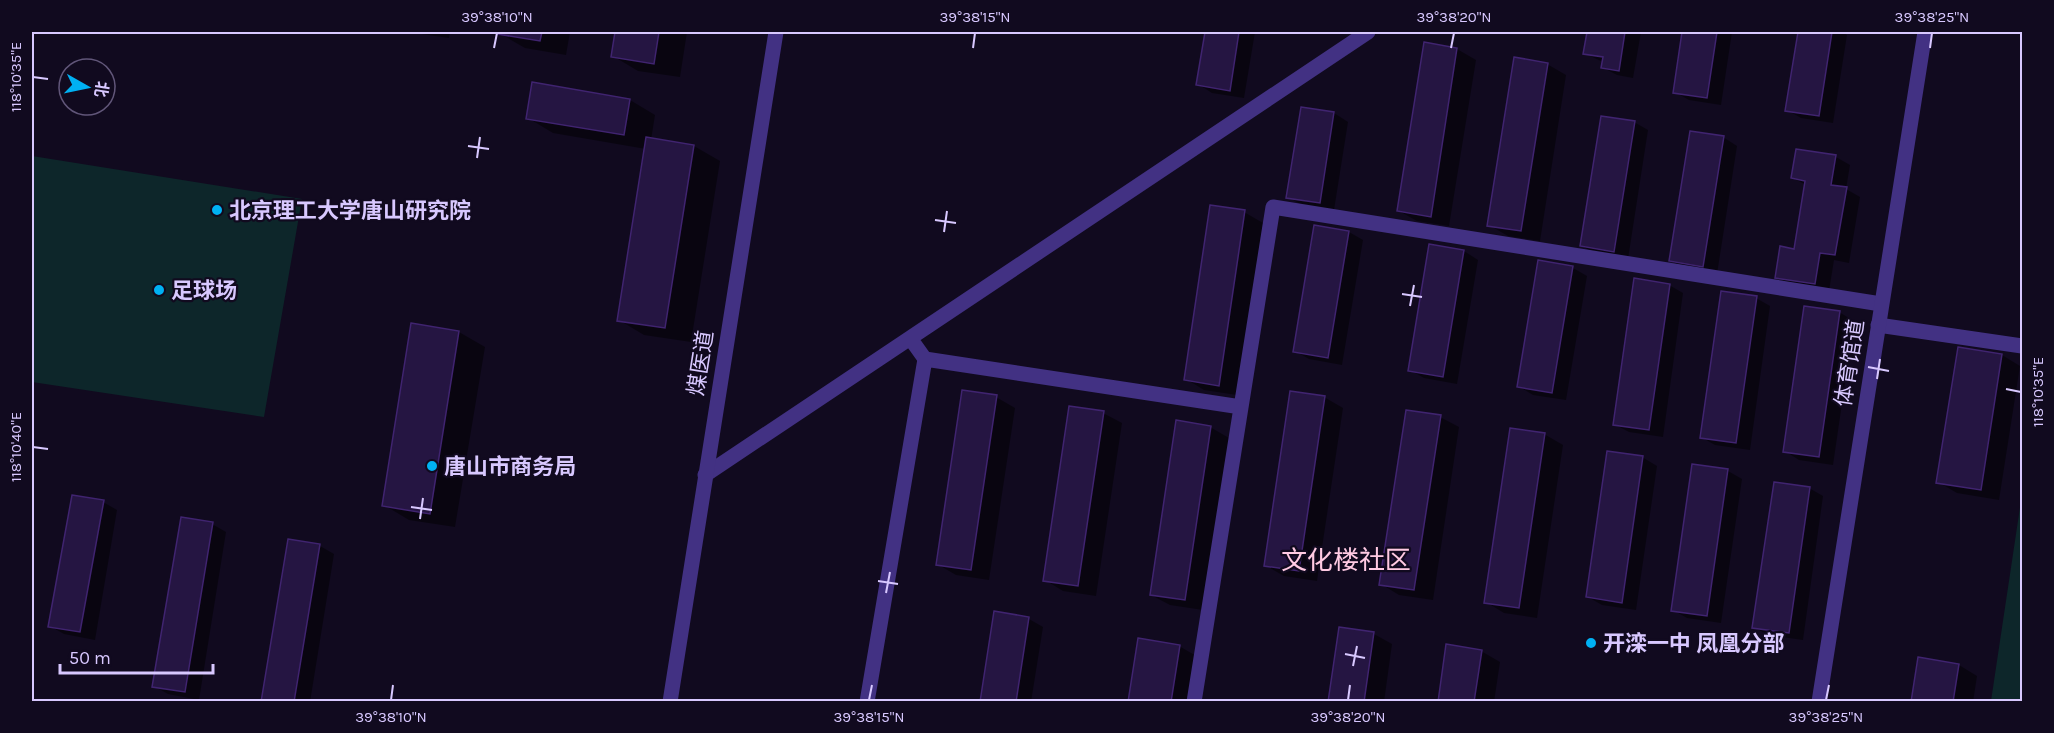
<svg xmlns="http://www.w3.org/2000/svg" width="2054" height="733" font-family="Karla,'Noto Sans SC',sans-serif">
  <rect width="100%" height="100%" fill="#110a1f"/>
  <!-- green -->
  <path fill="#0d262a" d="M32,156L302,199L264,417L32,382Z
    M2022,494V701H1991Z"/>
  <!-- shadow -->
  <path fill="#0007" d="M408,32H450L449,38Z
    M499,32H570L566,55L525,48L499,33Z
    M616,32H687L680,77L638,71L613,56Z
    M1206,32H1255L1244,98L1212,93L1198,84Z
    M1588,32H1641L1633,78L1617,75L1602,67L1603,62L1584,53Z
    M1684,32H1732L1721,105L1689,100L1675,92Z
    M1800,32H1842L1847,35L1833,123L1801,118L1787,110Z
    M1425,44L1457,49L1476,60L1449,226L1417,221L1399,211Z
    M1547,64L1566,75L1540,241L1508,236L1489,225Z
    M630,100L655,115L651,140L694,146L720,161L691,342L644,335L619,320L646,149L553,133L528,118Z
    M1334,113L1348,122L1334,210L1302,205L1288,197Z
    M1634,122L1648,130L1628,259L1596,254L1582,246Z
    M1723,137L1737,146L1717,274L1685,269L1671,261Z
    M1797,150L1836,157L1850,165L1846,189L1860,197L1849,263L1834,260L1829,291L1791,285L1777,277L1796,250L1806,185L1793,178Z
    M1244,212L1263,223L1237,395L1204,390L1186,379Z
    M1349,232L1363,240L1342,365L1309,359L1295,351Z
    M1431,246L1464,251L1478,260L1457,384L1424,378L1410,370Z
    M1573,268L1587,276L1566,400L1533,395L1518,386Z
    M1669,285L1683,293L1663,437L1629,432L1614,424Z
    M1756,298L1770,306L1750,450L1715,445L1701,437Z
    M1839,312L1854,321L1833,465L1799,460L1785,451Z
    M413,324L459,332L485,347L455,527L409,520L384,505Z
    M2002,355L2020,366L1999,500L1957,493L1938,482Z
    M996,397L1015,408L989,580L956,575L937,564Z
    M1324,397L1343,408L1317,581L1284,576L1265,565Z
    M1103,413L1122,423L1096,596L1063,591L1045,580Z
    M1440,417L1459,427L1433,600L1399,595L1381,584Z
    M1210,427L1229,438L1203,610L1170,605L1151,595Z
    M1544,434L1563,445L1537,618L1504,613L1486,602Z
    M1642,457L1657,466L1636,610L1602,605L1588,597Z
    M1728,471L1742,479L1721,623L1687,618L1673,610Z
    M1809,488L1823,496L1803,640L1768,635L1754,627Z
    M103,502L117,510L95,640L64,634L50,626Z
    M212,524L226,532L199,700L168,694L154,686Z
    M320,546L334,554L310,702H263Z
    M996,613L1029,619L1043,627L1031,702H982Z
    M1374,634L1392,644L1384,702H1330Z
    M1179,646L1198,657L1191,702H1130Z
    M1481,651L1500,662L1494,702H1439Z
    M1919,659L1959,665L1977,676L1973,702H1912Z"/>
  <!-- building -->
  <path fill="#251542" stroke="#402470" stroke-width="1.5" d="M498,32H542L540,41L497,34Z
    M615,32H659L654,64L611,57Z
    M1205,32H1239L1230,91L1196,85Z
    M1587,32H1625L1619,71L1601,68L1603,57L1583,54Z
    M1682,32H1717L1707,98L1673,93Z
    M1798,32H1832L1819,116L1785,111Z
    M1424,42L1457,48L1431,217L1397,211Z
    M1514,57L1548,63L1521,231L1487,226Z
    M532,82L630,99L624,135L526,119Z
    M1301,107L1334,112L1320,203L1286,198Z
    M1601,116L1635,121L1614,252L1580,246Z
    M1690,131L1724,136L1703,267L1669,261Z
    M646,137L694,145L665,328L617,321Z
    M1796,149L1836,155L1831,185L1847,187L1835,255L1820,253L1815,284L1775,278L1780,246L1794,249L1805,181L1791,178Z
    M1210,205L1245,210L1219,386L1184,380Z
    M1314,225L1349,231L1328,358L1293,352Z
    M1429,244L1464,250L1443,377L1408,371Z
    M1538,260L1573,266L1552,393L1517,387Z
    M1634,278L1670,284L1649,430L1613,425Z
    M1721,291L1757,296L1736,443L1700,438Z
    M1804,306L1840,311L1819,457L1783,452Z
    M411,323L459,331L430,514L382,506Z
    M1958,347L2002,354L1981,490L1936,483Z
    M962,390L997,395L971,570L936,565Z
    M1290,391L1325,396L1299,571L1264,566Z
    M1069,406L1104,411L1078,586L1043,581Z
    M1406,410L1441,415L1414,590L1379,585Z
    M1176,420L1211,426L1185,600L1150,595Z
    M1510,428L1545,433L1519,608L1484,603Z
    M1607,451L1643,456L1622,603L1586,597Z
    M1692,464L1728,469L1707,616L1671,611Z
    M1774,482L1810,487L1789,633L1752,628Z
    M72,495L104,500L80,632L48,627Z
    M181,517L213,522L185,692L152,687Z
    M288,539L320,544L294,702H261Z
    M994,611L1029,617L1016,702H980Z
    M1339,627L1374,632L1364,702H1328Z
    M1138,638L1180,645L1171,702H1128Z
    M1446,644L1482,650L1474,702H1438Z
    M1918,657L1959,664L1953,702H1911Z"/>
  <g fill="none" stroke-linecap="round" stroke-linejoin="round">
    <!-- minor -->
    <path stroke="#423183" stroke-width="15" d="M1878,325L2022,346
      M925,359L1241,407
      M705,475L1368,32
      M867,702L925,359L910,338
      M1194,702L1273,207L1881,304"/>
    <!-- tertiary -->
    <path stroke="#423183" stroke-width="15" d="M670,702L776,32
      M1819,702L1925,32"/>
  </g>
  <!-- ticks -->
  <path fill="none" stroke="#d8c8ff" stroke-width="2" d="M494,48L497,33M973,48L975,33M1451,48L1454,33M1930,48L1932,33M33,77L48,79M468,146L489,149M477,158L480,137M935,220L956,223M944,232L947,211M1402,294L1422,297M1410,306L1414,285M1868,367L1889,371M1877,379L1880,359M2006,389L2021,392M33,447L48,449M411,507L432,510M420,519L423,498M878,581L898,584M886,593L890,572M1345,654L1365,658M1353,666L1357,646M391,700L393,685M869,700L872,685M1348,700L1350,685M1826,700L1829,685"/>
  <!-- markers -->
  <g fill="#00b1f3" stroke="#110a1f" stroke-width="2">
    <circle cx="217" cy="210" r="6"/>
    <circle cx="159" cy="290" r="6"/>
    <circle cx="432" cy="466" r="6"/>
    <circle cx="1591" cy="643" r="6"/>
  </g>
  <g text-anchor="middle" stroke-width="4.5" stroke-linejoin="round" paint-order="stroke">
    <!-- poi labels -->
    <g font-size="22" font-weight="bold" fill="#d8c8ff" stroke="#110a1f" text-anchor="start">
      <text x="229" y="218">北京理工大学唐山研究院</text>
      <text x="171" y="298">足球场</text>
      <text x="444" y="474">唐山市商务局</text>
      <text x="1603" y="651">开滦一中 凤凰分部</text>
    </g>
    <!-- street labels -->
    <g font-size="22" fill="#d8c8ff" stroke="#110a1f">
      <text transform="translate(700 363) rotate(-81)" y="8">煤医道</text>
      <text transform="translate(1849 363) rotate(-81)" y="8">体育馆道</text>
    </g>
    <!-- quarter labels -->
    <g font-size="26" fill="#ffcae3" stroke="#110a1f">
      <text x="1346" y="569">文化楼社区</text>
    </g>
  </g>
  <!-- border -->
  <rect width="2054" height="733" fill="none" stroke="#110a1f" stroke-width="66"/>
  <!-- north arrow -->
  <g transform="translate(87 87) rotate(99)"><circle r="28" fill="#110a1f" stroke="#615679" stroke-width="1.5"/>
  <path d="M0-4.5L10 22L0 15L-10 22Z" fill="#00b1f3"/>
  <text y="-9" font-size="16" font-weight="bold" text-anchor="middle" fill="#d8c8ff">北</text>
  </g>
  <!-- scale -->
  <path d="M60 664v9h153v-9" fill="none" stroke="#d8c8ff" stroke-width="3"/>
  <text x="69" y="664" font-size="18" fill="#d8c8ff" stroke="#110a1f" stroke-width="4.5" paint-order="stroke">50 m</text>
  <rect x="33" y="33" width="1988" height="667" fill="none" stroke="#d8c8ff" stroke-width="2"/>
  <g font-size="15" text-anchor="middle" fill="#d8c8ff">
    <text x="497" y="22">39°38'10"N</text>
    <text x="975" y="22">39°38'15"N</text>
    <text x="1454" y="22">39°38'20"N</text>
    <text x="1932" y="22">39°38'25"N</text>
    <text transform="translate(16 77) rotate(-90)" y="5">118°10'35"E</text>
    <text transform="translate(2038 392) rotate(-90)" y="5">118°10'35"E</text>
    <text transform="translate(16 447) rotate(-90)" y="5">118°10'40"E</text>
    <text x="391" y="722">39°38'10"N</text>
    <text x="869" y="722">39°38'15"N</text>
    <text x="1348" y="722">39°38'20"N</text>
    <text x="1826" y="722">39°38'25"N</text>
  </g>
</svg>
